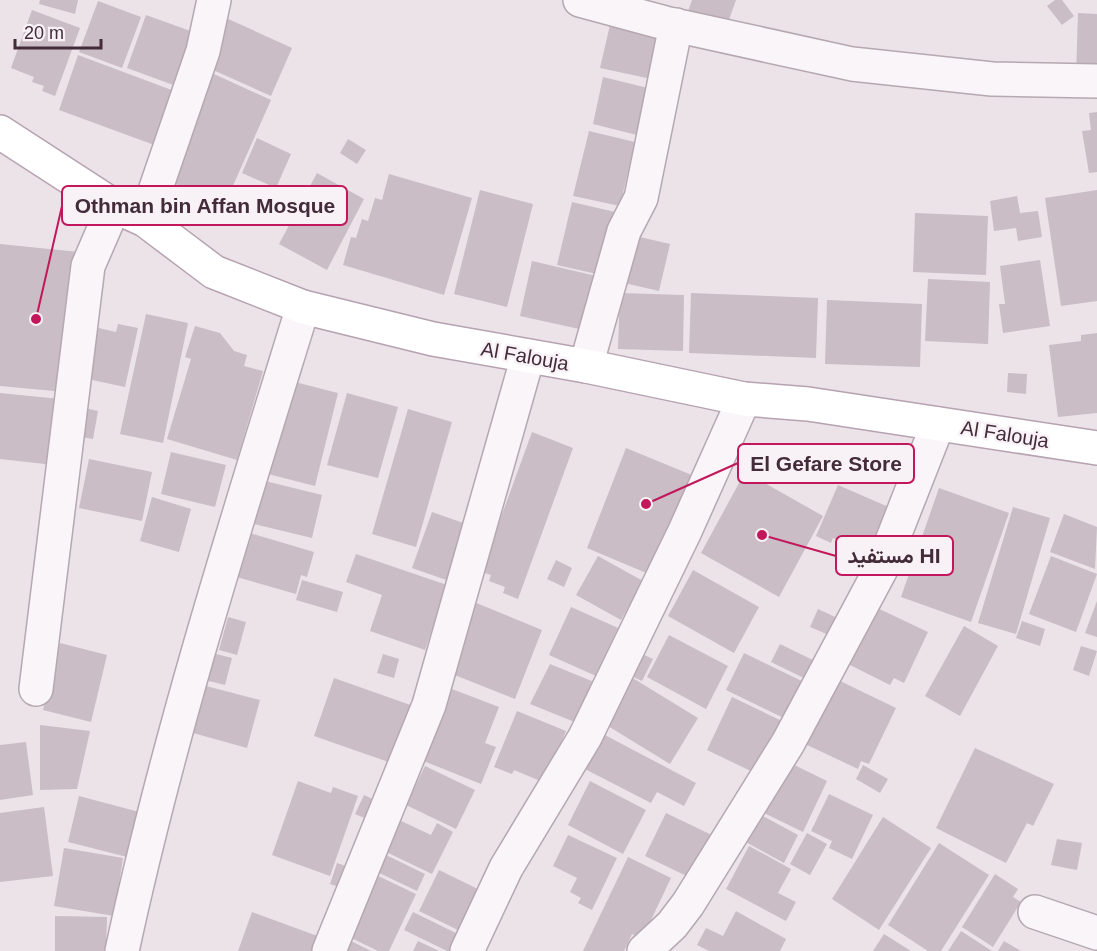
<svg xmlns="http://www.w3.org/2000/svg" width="1097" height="951" font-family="Arial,Vazirmatn,sans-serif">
  <rect width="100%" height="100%" fill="#ebe3e8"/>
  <!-- building -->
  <path fill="#cabdc6" d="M40,0H78L75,14L39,4Z
    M692,0H736L726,28L687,14Z
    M1055,0H1062L1074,16L1062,25L1047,6Z
    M98,1L141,17L122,68L79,52Z
    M32,10L80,28L55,96L42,91L44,86L32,82L34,77L11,68Z
    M1078,13L1097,14V77L1076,76Z
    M146,15L196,33L176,86L127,68Z
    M224,17L292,48L271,96L213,70L219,57L208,52Z
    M610,25L666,38L656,80L600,68Z
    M78,55L177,92L157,146L59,110Z
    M214,74L271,100L224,206L167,180Z
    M603,77L652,89L641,136L593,124Z
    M1097,112V172L1089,173L1082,131L1091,130L1089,113Z
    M589,131L635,142L620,206L573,196Z
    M257,138L291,154L276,188L242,173Z
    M348,139L366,150L357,164L340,153Z
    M317,173L364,199L327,270L279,244Z
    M389,174L472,198L444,295L343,265L351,237L356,238L362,219L368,221L375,198L382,200Z
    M480,190L533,204L507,307L454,294Z
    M1097,190V301L1061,306L1045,198Z
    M1017,196L1020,213L1038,211L1042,237L1018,241L1016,228L994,231L990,201Z
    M572,202L615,212L601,275L557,265Z
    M915,213L988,216L986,275L913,272Z
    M631,235L670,244L659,291L620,282Z
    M0,244L79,252L65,392L0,386Z
    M1040,260L1050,326L1003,333L999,304H1005L1000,266Z
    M532,261L605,278L593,332L520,316Z
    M928,279L990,282L988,344L925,341Z
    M620,293L684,295L683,351L618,349Z
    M691,293L818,298L816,358L689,353Z
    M827,300L922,304L920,367L825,364Z
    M146,314L188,323L163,443L120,434Z
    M118,324L138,328L125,387L78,377L90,326L116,332Z
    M195,326L220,333L234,351L247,355L244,366L263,371L237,460L167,439L191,359L185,357Z
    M1097,333V413L1058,417L1049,345L1081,341V335Z
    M1008,373L1027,374L1026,394L1007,392Z
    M287,380L338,393L315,486L264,473Z
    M0,393L60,399L54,465L0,459Z
    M347,393L398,407L378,478L327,465Z
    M75,406L98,411L93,439L70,435Z
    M408,409L452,422L416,547L372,534Z
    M532,432L573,448L518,599L503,593L505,587L489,581L491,575L481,572Z
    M626,448L699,478L651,575L587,548Z
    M171,452L226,465L215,507L161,494Z
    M89,459L152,472L142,521L79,508Z
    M745,472L823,516L779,597L701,553Z
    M261,480L322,495L312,538L250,523Z
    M838,485L900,512L880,558L833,538L831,543L816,536Z
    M939,488L1009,513L971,622L901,597Z
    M152,497L191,509L179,552L140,541Z
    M1013,507L1050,518L1016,634L978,623Z
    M432,512L469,525L449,581L412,568Z
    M1064,514L1097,527L1095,569L1050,552Z
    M246,532L314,552L307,577L301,575L296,594L233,576Z
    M356,554L447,585L425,650L370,631L382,595L346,582Z
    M598,556L643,581L621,620L576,595Z
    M1051,556L1097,574L1076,632L1029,614Z
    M556,560L572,568L564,587L547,579Z
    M693,570L759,607L734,653L668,616Z
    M302,580L343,592L337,612L296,600Z
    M1097,601V637L1085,633Z
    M474,602L542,630L515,699L447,672Z
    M871,605L928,632L904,683L894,678L890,685L844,662Z
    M571,607L618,628L596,676L549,655Z
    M818,609L837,618L829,635L810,627Z
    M228,617L246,622L237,655L219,650Z
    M1022,621L1045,629L1040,646L1016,638Z
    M964,626L998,646L960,716L925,696Z
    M669,635L728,666L706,709L647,677Z
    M60,643L107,655L91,722L43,710Z
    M780,644L819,663L810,681L771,662Z
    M1081,646L1097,651L1089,676L1073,670Z
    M636,651L653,659L642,681L625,673Z
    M212,653L232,658L225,685L205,680Z
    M744,653L810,685L792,722L726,690Z
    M383,654L399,659L394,678L377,673Z
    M550,664L599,684L582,725L530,704Z
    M631,677L698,718L670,764L603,723Z
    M334,678L419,708L400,766L314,736Z
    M836,679L896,708L869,764L861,761L858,769L805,744Z
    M206,686L260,700L247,748L193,733Z
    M444,686L499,707L485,743L496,747L481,784L416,758Z
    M732,697L782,721L757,774L707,750Z
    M517,711L566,731L545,783L514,770L512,774L494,767Z
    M40,725L90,731L77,789L40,790Z
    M601,733L696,783L684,806L657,792L651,803L583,768Z
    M26,742L33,795L0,800V745Z
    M975,748L1054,784L1033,826L1027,823L1006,863L936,828Z
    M784,760L827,781L803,832L760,811Z
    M863,765L888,779L880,793L856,779Z
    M425,766L475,790L456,829L406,805Z
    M298,781L331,793L333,787L358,796L330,876L272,855Z
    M590,781L646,810L623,854L568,825Z
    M829,794L873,815L852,859L829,848L832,841L811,831Z
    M364,795L383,804L374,822L355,814Z
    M79,796L143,813L131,858L68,842Z
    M44,807L53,876L0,882V813Z
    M666,813L718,838L697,881L645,856Z
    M759,814L798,835L784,863L744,841Z
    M883,817L931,848L879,930L832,899Z
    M397,819L431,835L437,823L453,832L432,874L382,850Z
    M807,833L827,844L810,875L790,864Z
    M568,835L617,858L592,910L578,903L581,898L570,892L577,878L553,866Z
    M1057,839L1082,843L1077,870L1051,865Z
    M939,843L989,875L941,951H928L888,925Z
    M749,846L791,869L778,893L796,902L786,921L726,889Z
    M64,848L123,858L114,916L54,906Z
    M382,853L425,874L417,891L373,870Z
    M628,857L671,878L642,939L632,934L624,951H583Z
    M337,863L352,868L345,889L330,884Z
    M439,870L484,892L464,933L419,911Z
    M372,873L416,894L389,951H378L343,934Z
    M995,874L1018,889L1013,897L1021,902L993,947L962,927Z
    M736,911L786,939L780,951H709L697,945L706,928L723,936Z
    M252,912L323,938L318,951H238Z
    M413,912L460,935L453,951H447L404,930Z
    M55,916L107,917L106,951H55Z
    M961,931L992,951H948Z
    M884,934L911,951H873Z
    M349,940L371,951H344Z
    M418,941L439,951H413Z
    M1004,941L1021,951H998Z"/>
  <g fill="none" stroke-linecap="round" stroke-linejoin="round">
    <!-- minor casing -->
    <g stroke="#b5a8b0" stroke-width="36">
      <path id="minor" d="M580,0L665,23L852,64L992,79L1097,81
        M145,220L203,51L214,0
        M586,366L624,231L641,198L676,25
        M36,689L88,266L114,206
        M1035,912L1097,933
        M122,951C169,733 237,520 303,307
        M329,951L429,705L528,356
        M467,951L506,868L585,737L685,531L744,399
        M644,951L672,925L688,904L788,743L881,569L938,424"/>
    </g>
    <!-- major casing -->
    <g stroke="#b6a2b0" stroke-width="36">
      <path id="major" d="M0,132L114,206L145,220L214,272L303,307L433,339L586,366L744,399L808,404L1097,448"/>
    </g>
    <!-- minor -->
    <use href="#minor" stroke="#f9f5f8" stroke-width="33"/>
    <!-- major -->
    <use href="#major" stroke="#fff" stroke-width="33"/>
  </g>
  <g text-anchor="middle" stroke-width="5" stroke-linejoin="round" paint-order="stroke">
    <!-- street labels -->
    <g font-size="20" fill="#432b3a" stroke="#f8f2f6">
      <text transform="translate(525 356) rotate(10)" y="7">Al Falouja</text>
      <text transform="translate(1005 434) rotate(9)" y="7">Al Falouja</text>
    </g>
  </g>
  <!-- callouts -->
  <path fill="none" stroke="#c2185b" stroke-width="2" d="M36 319L62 206M646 504L738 463M762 535L836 556"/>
  <g fill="#c2185b" stroke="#f8f2f6" stroke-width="2">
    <circle cx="36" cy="319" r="6"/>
    <circle cx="646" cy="504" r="6"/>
    <circle cx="762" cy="535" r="6"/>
  </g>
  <g fill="#f8f2f6" stroke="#c2185b" stroke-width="2">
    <rect x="62" y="186" width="285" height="39" rx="6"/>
    <rect x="738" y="444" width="176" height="39" rx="6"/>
    <rect x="836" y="536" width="117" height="39" rx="6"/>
  </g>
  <g font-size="21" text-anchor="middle" font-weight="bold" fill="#432b3a">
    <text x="205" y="213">Othman bin Affan Mosque</text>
    <text x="826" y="471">El Gefare Store</text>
    <text x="894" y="563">مستفيد HI</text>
  </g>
  <!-- scale -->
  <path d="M15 39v9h86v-9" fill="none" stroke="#432b3a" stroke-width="3"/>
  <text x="24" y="39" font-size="18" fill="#432b3a" stroke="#f8f2f6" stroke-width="4.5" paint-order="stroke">20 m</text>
</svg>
